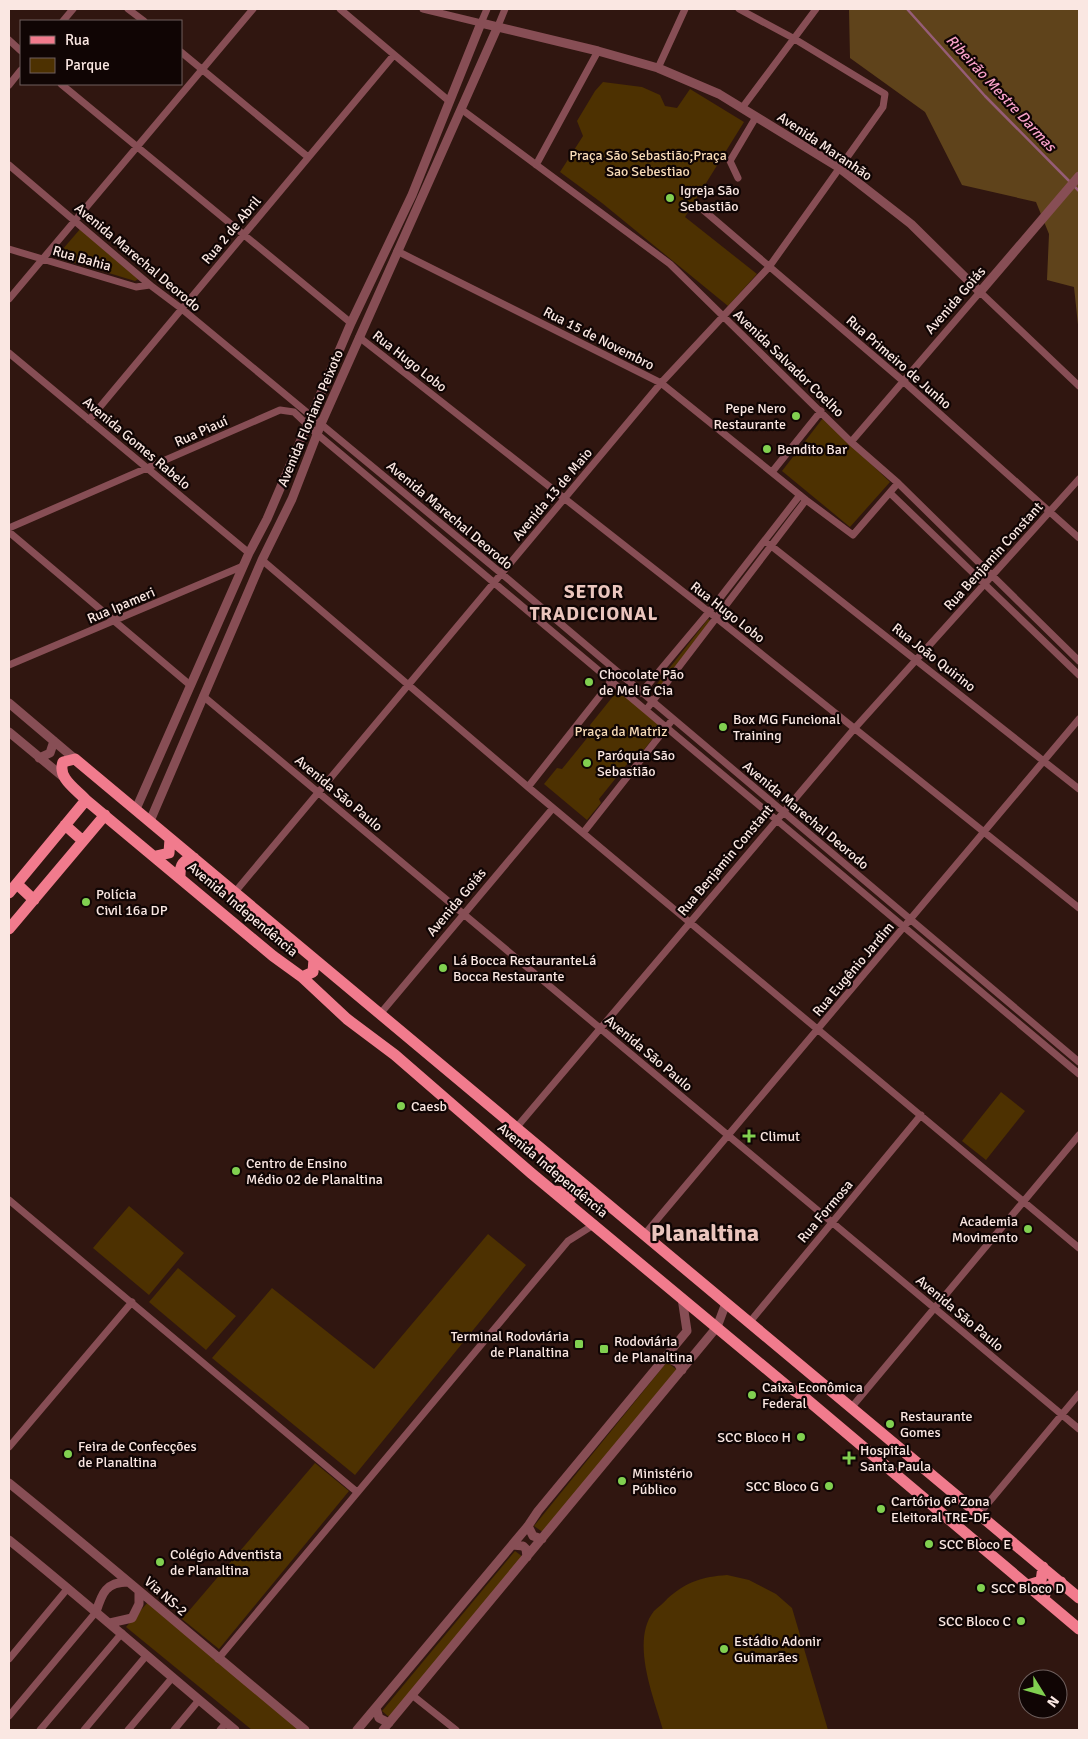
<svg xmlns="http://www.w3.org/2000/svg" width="1088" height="1739" font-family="Signika,sans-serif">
  <rect width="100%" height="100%" fill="#301610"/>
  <!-- green -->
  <path fill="#4d3101" d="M603,82L642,87L660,95L665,106L677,108L690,89L744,122L685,217L757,274L728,306L602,203L560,172L583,136L577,121L595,91Z
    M81,228L140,278L135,281L56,257Z
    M823,418L890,482L850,527L782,471Z
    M708,619L711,621L656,692L653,689Z
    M618,690L662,727L634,762L628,763L599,799L601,803L587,820L544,784L557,768L562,769L592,732L590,725Z
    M1001,1092L1025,1111L986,1160L962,1141Z
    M129,1206L184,1253L149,1295L93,1248Z
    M488,1234L526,1265L355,1475L212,1358L272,1288L374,1369Z
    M178,1268L236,1316L206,1350L149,1302Z
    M667,1362L677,1370L544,1533L534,1526Z
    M315,1463L349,1491L219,1649L182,1619Z
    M515,1551L523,1557L389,1717L382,1711Z
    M727,1575L749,1580L776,1594L792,1608L828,1730H663C654,1698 630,1641 654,1611C658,1607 664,1603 668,1598C688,1581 702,1577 727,1575Z
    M148,1602L301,1730H252L126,1627Z"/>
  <!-- forest -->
  <path fill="#5f431b" d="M849,9H1079V334L1074,287L1047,280L1049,234L1036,202L962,185L925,112L850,58Z"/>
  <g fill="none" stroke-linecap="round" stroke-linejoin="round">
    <!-- stream -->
    <path stroke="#965d77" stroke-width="2.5" d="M907,9L985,96L1079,191"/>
    <!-- minor -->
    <path stroke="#874e55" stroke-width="7" d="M128,9L144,21
      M340,9L449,101
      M423,9L481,23L487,9
      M63,21L73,9
      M498,26L505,9
      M9,40L21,51
      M181,52L308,157
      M658,68L685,9
      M61,84L351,323
      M9,85L21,70
      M742,108L816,9
      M461,109L670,264L851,442L898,483L1079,661
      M9,165L150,285L182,309L502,574L1079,1062
      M536,165L598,51
      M738,178L730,161L756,117
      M701,208L903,381L1079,538
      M9,249L136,287L150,285
      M397,251L661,383L806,500L853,535L898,483
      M9,299L253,9
      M359,337L709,612L1079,908
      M9,353L249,553
      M89,420L393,56
      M851,442L980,292L1079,386
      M772,472L821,411
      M890,493L1079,675
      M9,528L280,410L294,412L317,434L1079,1074
      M9,532L190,685
      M765,541L1079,789
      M262,560L528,787L1079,1248
      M9,665L243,566
      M641,693L709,612L800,495
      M203,696L1079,1429
      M646,710L806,500
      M528,787L618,673
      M583,833L673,719
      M235,892L661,383L769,267L883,107L885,94L793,38L739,9
      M380,1014L553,808
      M516,1128L854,729L1079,479
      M9,1200L357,1492
      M644,1235L1079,719
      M749,1323L921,1115
      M851,1408L1079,1135
      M9,1447L132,1302
      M979,1514L1079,1394
      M9,1659L68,1588
      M218,1659L568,1241L595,1224
      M412,1695L456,1730
      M9,1716L96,1612
      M40,1730L122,1633
      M84,1730L146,1656
      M128,1730L172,1678
      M174,1730L199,1700
      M220,1730L226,1723"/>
    <!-- tertiary -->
    <path stroke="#874e55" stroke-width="9" d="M9,703L75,759
      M9,732L62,776
      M39,758L50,753L54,741
      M136,809L249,553L267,519L351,323L412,195L481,23L598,51L658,68L719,94L838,167L911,224L980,292L1079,176
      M150,821L262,560L292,499L321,424L498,26
      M666,1357L678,1363L682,1370
      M9,1483C109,1564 206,1648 305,1730
      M528,1526L533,1536L542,1539
      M9,1540C86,1602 159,1667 235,1730
      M513,1545L523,1546L526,1549L527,1557
      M96,1612C102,1593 106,1582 128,1582
      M110,1623L132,1618L139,1604V1591
      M376,1708L379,1718L389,1723
      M357,1730L528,1526L538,1511L687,1331L682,1298
      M383,1730L717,1327L726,1303"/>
    <!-- primary -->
    <path stroke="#f17b8d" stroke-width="11" d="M65,825L83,841
      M156,856L169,853L170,839
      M180,876C180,864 183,860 194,858
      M17,884L34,900
      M9,893L86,800
      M9,929L105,815
      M302,977L313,972L314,959
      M553,1191L562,1192L569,1186L572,1175
      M567,1202L574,1193L586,1186
      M1028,1585L1041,1581L1043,1567
      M1079,1598L75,759L63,762C57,778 76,789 86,800L273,956L302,977L347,1019L395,1055L531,1173L787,1386L804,1397L1079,1629
      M1044,1599C1045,1589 1050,1583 1061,1582"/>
  </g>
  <!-- markers -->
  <g fill="#81d050" stroke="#100504" stroke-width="2">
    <circle cx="670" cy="198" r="5"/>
    <circle cx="796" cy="416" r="5"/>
    <circle cx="767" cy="449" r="5"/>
    <circle cx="589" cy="682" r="5"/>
    <circle cx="723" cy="727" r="5"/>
    <circle cx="587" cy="763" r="5"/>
    <circle cx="86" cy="902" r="5"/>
    <circle cx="443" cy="968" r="5"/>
    <circle cx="401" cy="1106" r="5"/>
    <path d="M746.5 1128.5h5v5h5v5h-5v5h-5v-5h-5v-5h5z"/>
    <circle cx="236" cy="1171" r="5"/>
    <circle cx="1028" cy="1229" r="5"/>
    <rect x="574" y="1339" width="10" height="10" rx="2.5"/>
    <rect x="599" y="1344" width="10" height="10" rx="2.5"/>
    <circle cx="752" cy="1395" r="5"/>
    <circle cx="890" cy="1424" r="5"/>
    <circle cx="801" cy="1437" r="5"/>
    <circle cx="68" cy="1454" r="5"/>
    <path d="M846.5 1450.5h5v5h5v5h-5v5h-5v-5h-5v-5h5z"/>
    <circle cx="622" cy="1481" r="5"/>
    <circle cx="829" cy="1486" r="5"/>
    <circle cx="881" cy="1509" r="5"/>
    <circle cx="929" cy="1544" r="5"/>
    <circle cx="160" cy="1562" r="5"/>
    <circle cx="981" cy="1588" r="5"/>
    <circle cx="1021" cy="1621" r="5"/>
    <circle cx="724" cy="1649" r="5"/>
  </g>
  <g text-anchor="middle" stroke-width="4.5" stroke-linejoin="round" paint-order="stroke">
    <!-- street labels -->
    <g font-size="14" fill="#fae7e2" stroke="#100504">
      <text transform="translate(825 146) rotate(34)" y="5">Avenida Maranhão</text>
      <text transform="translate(231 230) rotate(-50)" y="5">Rua 2 de Abril</text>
      <text transform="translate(138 257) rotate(40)" y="5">Avenida Marechal Deorodo</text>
      <text transform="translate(82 258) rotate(16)" y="5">Rua Bahia</text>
      <text transform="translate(955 300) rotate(-49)" y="5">Avenida Goiás</text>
      <text transform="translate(599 338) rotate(27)" y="5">Rua 15 de Novembro</text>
      <text transform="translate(410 361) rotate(38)" y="5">Rua Hugo Lobo</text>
      <text transform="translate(899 362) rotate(41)" y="5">Rua Primeiro de Junho</text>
      <text transform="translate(789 363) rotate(44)" y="5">Avenida Salvador Coelho</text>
      <text transform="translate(310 418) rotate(-67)" y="5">Avenida Floriano Peixoto</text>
      <text transform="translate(201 431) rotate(-24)" y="5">Rua Piauí</text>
      <text transform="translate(137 443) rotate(40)" y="5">Avenida Gomes Rabelo</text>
      <text transform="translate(552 494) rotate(-50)" y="5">Avenida 13 de Maio</text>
      <text transform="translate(450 515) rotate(40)" y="5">Avenida Marechal Deorodo</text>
      <text transform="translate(993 556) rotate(-48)" y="5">Rua Benjamin Constant</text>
      <text transform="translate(121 605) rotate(-23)" y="5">Rua Ipameri</text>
      <text transform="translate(728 612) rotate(38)" y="5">Rua Hugo Lobo</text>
      <text transform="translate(934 657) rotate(38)" y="5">Rua João Quirino</text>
      <text transform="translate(339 793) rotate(40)" y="5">Avenida São Paulo</text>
      <text transform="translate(806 815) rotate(40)" y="5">Avenida Marechal Deorodo</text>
      <text transform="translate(725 860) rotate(-50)" y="5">Rua Benjamin Constant</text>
      <text transform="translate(456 902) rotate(-50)" y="5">Avenida Goiás</text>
      <text transform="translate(243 909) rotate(40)" y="5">Avenida Independência</text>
      <text transform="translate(853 969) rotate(-50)" y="5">Rua Eugênio Jardim</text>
      <text transform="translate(649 1053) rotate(40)" y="5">Avenida São Paulo</text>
      <text transform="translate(553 1170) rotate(40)" y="5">Avenida Independência</text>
      <text transform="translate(825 1211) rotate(-50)" y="5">Rua Formosa</text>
      <text transform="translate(960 1313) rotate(40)" y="5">Avenida São Paulo</text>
      <text transform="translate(166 1596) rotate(41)" y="5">Via NS-2</text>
    </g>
    <!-- park labels -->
    <g font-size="14" fill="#f9dcb8" stroke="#100504">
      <text x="648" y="160">Praça São Sebastião;Praça<tspan x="648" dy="16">Sao Sebestiao</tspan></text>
      <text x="621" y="736">Praça da Matriz</text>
    </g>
    <!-- poi labels -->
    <g font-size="14" fill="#fae7e2" stroke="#100504" text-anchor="start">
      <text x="680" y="195">Igreja São<tspan x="680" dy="16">Sebastião</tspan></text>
      <text x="786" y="413" text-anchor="end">Pepe Nero<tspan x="786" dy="16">Restaurante</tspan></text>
      <text x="777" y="454">Bendito Bar</text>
      <text x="599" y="679">Chocolate Pão<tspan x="599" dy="16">de Mel &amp; Cia</tspan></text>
      <text x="733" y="724">Box MG Funcional<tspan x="733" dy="16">Training</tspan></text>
      <text x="597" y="760">Paróquia São<tspan x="597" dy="16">Sebastião</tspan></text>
      <text x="96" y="899">Polícia<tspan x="96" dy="16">Civil 16a DP</tspan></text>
      <text x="453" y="965">Lá Bocca RestauranteLá<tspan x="453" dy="16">Bocca Restaurante</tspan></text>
      <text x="411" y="1111">Caesb</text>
      <text x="760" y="1141">Climut</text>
      <text x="246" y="1168">Centro de Ensino<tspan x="246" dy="16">Médio 02 de Planaltina</tspan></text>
      <text x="1018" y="1226" text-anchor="end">Academia<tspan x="1018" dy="16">Movimento</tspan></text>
      <text x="569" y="1341" text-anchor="end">Terminal Rodoviária<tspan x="569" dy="16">de Planaltina</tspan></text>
      <text x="614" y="1346">Rodoviária<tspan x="614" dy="16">de Planaltina</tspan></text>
      <text x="762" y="1392">Caixa Econômica<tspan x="762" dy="16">Federal</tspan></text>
      <text x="900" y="1421">Restaurante<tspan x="900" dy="16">Gomes</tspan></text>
      <text x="791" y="1442" text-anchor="end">SCC Bloco H</text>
      <text x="78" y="1451">Feira de Confecções<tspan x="78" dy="16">de Planaltina</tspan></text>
      <text x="860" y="1455">Hospital<tspan x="860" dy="16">Santa Paula</tspan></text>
      <text x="632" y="1478">Ministério<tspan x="632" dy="16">Público</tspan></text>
      <text x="819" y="1491" text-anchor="end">SCC Bloco G</text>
      <text x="891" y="1506">Cartório 6ª Zona<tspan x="891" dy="16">Eleitoral TRE-DF</tspan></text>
      <text x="939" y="1549">SCC Bloco E</text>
      <text x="170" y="1559">Colégio Adventista<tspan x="170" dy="16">de Planaltina</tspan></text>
      <text x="991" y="1593">SCC Bloco D</text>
      <text x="1011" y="1626" text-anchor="end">SCC Bloco C</text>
      <text x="734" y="1646">Estádio Adonir<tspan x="734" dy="16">Guimarães</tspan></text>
    </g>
    <!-- water labels -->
    <g font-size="15" font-style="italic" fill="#f9a1c9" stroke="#100504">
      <text transform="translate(1001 93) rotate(47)" y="5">Ribeirão Mestre Darmas</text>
    </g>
    <!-- district labels -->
    <g font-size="19" font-weight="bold" letter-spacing="1" fill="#eac5bd" stroke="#100504">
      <text x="594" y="598">SETOR<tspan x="594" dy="22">TRADICIONAL</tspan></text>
    </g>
    <!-- town labels -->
    <g font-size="24" font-weight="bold" fill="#eac5bd" stroke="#100504">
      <text x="705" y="1241">Planaltina</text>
    </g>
  </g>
  <!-- border -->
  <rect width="1088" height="1739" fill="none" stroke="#fae7e2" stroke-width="20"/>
  <!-- legend -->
  <rect x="20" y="20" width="162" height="65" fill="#100504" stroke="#6e5f5d"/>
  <rect x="30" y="36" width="25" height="8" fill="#f17b8d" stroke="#6e5f5d"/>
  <text x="65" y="45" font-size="15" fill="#fae7e2">Rua</text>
  <rect x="30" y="58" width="25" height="15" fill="#4d3101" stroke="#6e5f5d"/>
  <text x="65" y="70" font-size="15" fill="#fae7e2">Parque</text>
  <!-- north arrow -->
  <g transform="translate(1043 1694) rotate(127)"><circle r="24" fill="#100504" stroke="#6e5f5d"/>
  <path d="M0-4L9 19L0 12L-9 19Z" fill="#81d050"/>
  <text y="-8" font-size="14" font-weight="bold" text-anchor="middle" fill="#fae7e2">N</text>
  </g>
</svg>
